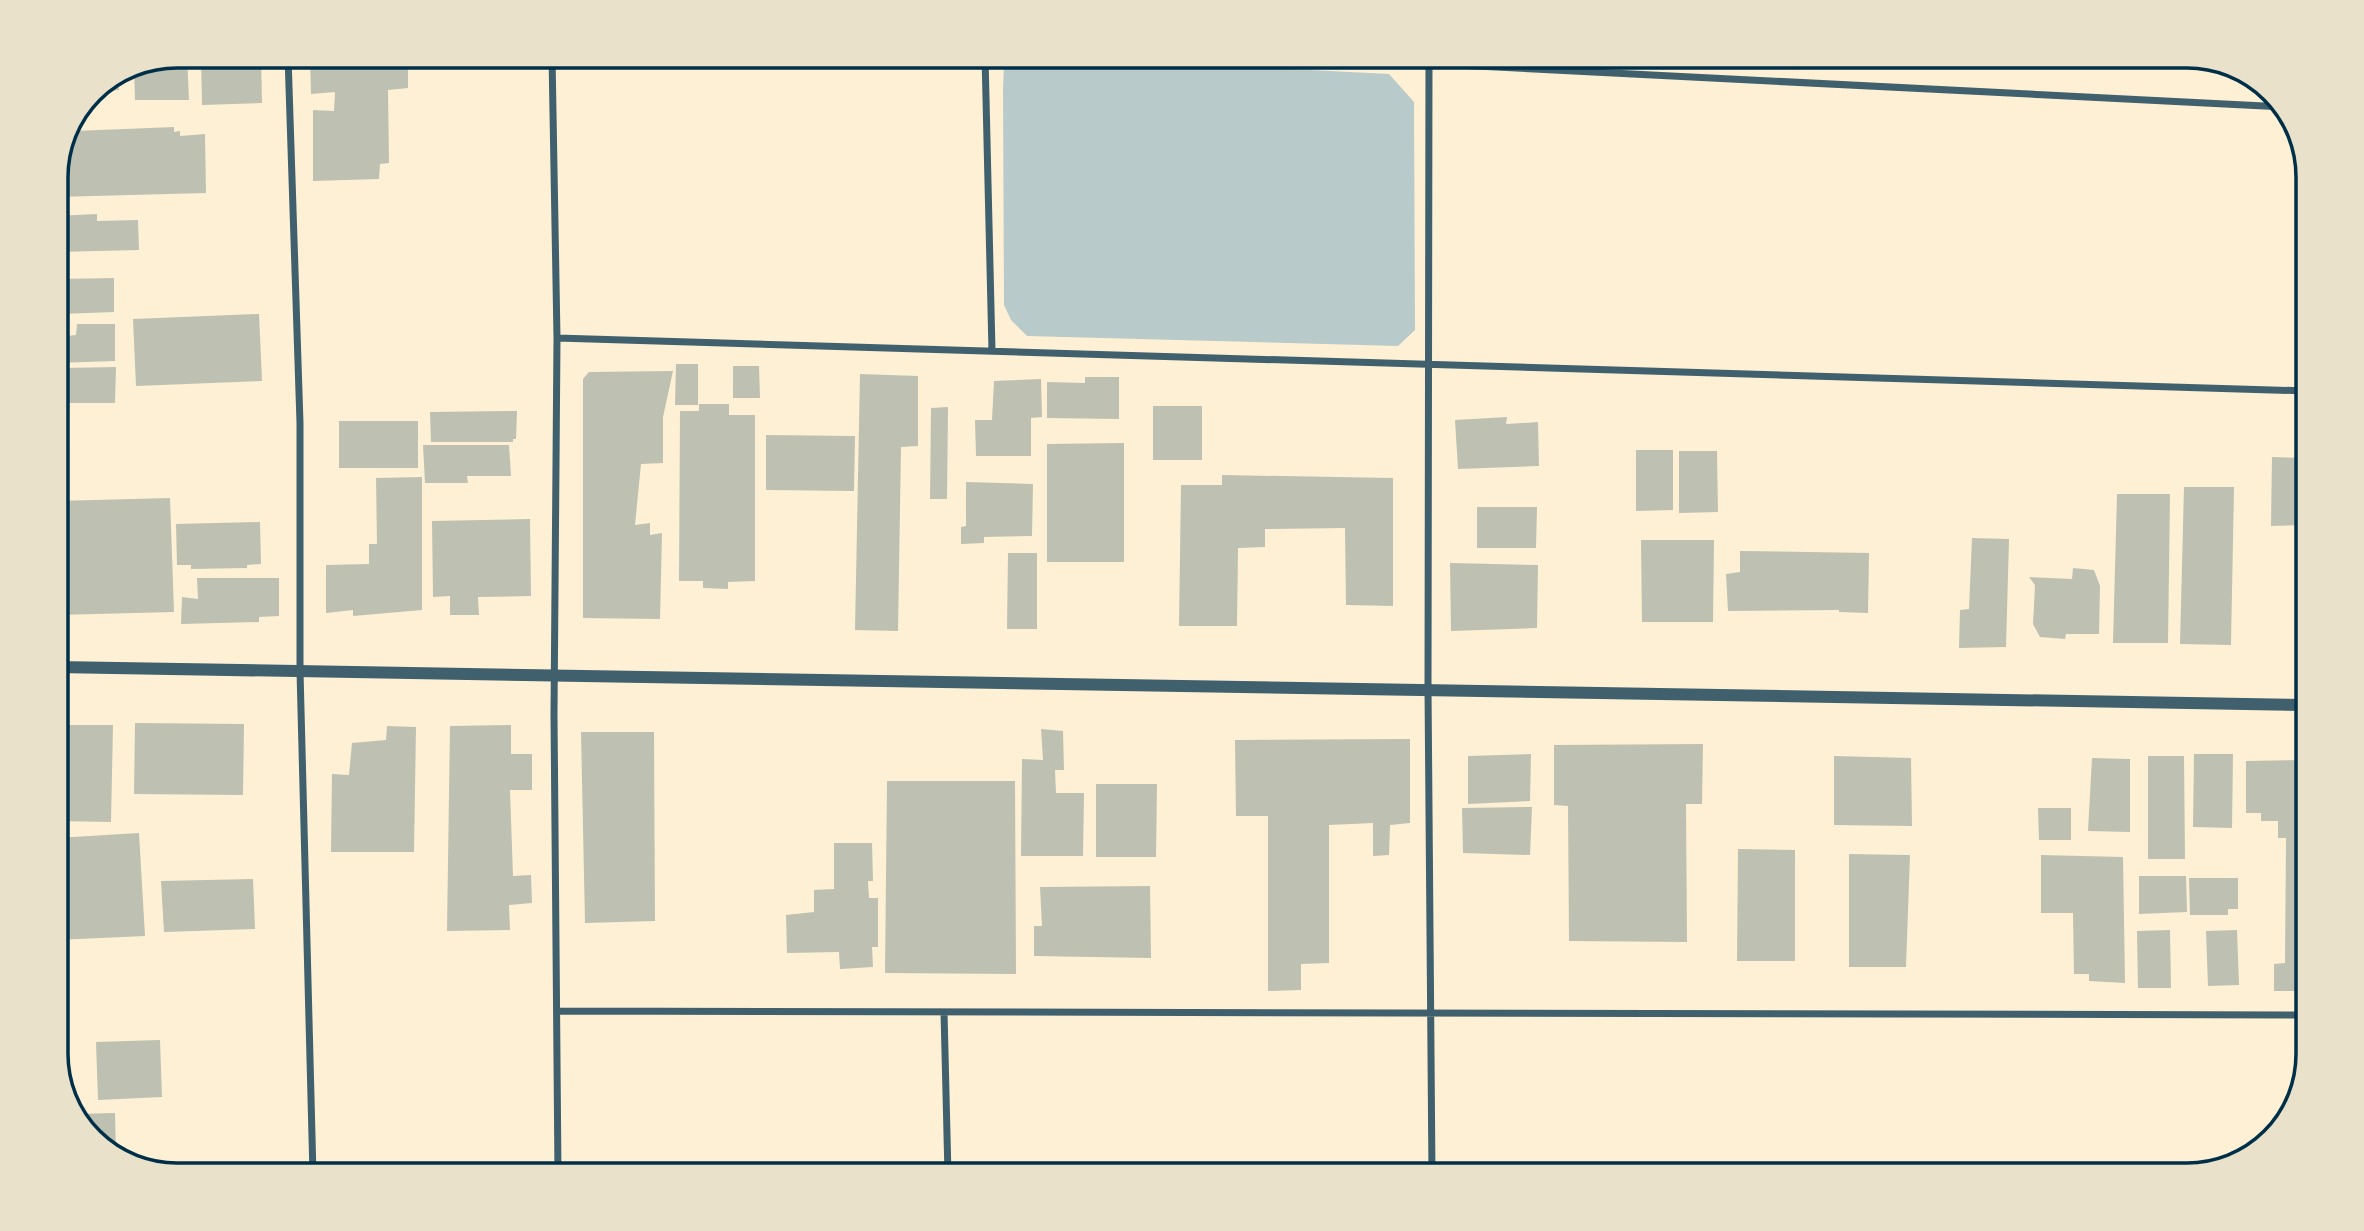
<svg xmlns="http://www.w3.org/2000/svg" width="2364" height="1231" font-family="'DM Sans',sans-serif">
  <rect width="100%" height="100%" fill="#fdf0d5"/>
  <!-- green -->
  <path fill="#b9caca" d="M1030,56L1389,74L1414,102L1415,330L1398,346L1027,336L1011,320L1004,305L1003,88L1004,67L1012,60Z"/>
  <!-- building -->
  <path fill="#bec0b2" d="M178,56H187L189,100H135L134,65Z
    M201,56H261L262,103L202,105Z
    M310,56H408V88L388,90L389,163L380,164L379,179L313,181V110L334,111L335,92L311,94Z
    M118,74L119,90L93,91Z
    M174,127V132L180,131V136L205,134L206,193L56,197V170L74,131Z
    M97,214V221L138,220L139,250L56,252V216Z
    M114,278V312L60,314L59,279Z
    M259,314L262,381L136,386L133,319Z
    M77,324H115V361L56,363L57,337L76,335Z
    M676,364H698V405H675Z
    M733,366H759L760,398H733Z
    M116,367L115,403H63L62,368Z
    M673,371L663,417V463L641,464L635,525L650,523V535L662,533L660,619L583,618V379L589,372Z
    M860,374L918,376V446L901,447L898,631L855,630Z
    M1085,377H1119V419L1047,418V382L1085,383Z
    M1041,379L1042,417L1031,418V456H976L975,420H992L994,381Z
    M699,404H729V415H755V581L728,582V589L703,588V581H679L680,411H699Z
    M1153,406H1202V460H1153Z
    M948,407L947,499H930L931,408Z
    M517,411L516,439H513V442H431L430,412Z
    M1507,417L1506,424L1538,422L1539,466L1458,469L1455,420Z
    M339,421H418V468H339Z
    M766,435L855,436L854,491L766,490Z
    M1124,443V562H1047V444Z
    M423,445H509L511,476H467L468,483H425Z
    M1636,450H1673V510L1636,511Z
    M1679,451H1717L1718,512L1679,513Z
    M2272,457L2308,458V525L2271,526Z
    M1222,475L1393,478V606L1346,605L1345,528L1265,529V547L1238,548L1237,626H1179L1181,485H1222Z
    M422,477V610L353,616V610L326,613V565L369,564V544H377L376,478Z
    M966,482L1033,484L1032,536L984,537V543L961,544V527L966,526Z
    M2184,487H2234L2231,645L2180,644Z
    M2117,494H2170L2168,643H2113Z
    M170,498L174,612L56,615V501Z
    M1477,507H1537L1536,548H1477Z
    M530,519L531,596L478,597L479,615H450V596L433,597L432,521Z
    M260,522L261,564L247,565V568L191,569V565H177L176,524Z
    M1972,538L2009,539L2006,647L1959,648L1960,610L1969,609Z
    M1641,540H1714L1713,622H1642Z
    M1740,551L1869,553L1868,613L1839,612V610L1728,611L1726,574L1740,572Z
    M1008,553H1037V629H1007Z
    M1450,563L1538,565L1537,628L1451,631Z
    M2073,568L2094,570L2100,586L2099,634H2066L2065,639L2040,637L2033,624L2035,585L2029,577L2072,579Z
    M197,578H279V616L259,617V622L181,624L182,597L198,599Z
    M135,723L244,724L243,795L134,794Z
    M56,725H113L111,822L56,821Z
    M511,725V754H532V790H510L513,876L531,875L532,903L509,905L510,930L447,931L450,726Z
    M387,726L416,727L414,852H331L332,774L349,775L352,743L386,740Z
    M1041,729L1063,731L1064,770H1055L1056,793H1084L1083,856H1021L1022,759L1043,760Z
    M581,732H654L655,921L585,923Z
    M1410,739V823L1390,825L1389,855L1373,856V823L1329,825V963L1301,964V990L1268,991V816H1236L1235,740Z
    M1703,744L1702,804H1686L1687,942L1569,941L1568,806L1554,805V745Z
    M1531,754L1530,801L1468,804V756Z
    M2194,754H2233L2232,828L2193,827Z
    M1834,756L1911,758L1912,826L1834,825Z
    M2148,756H2184L2185,859H2148Z
    M2092,758L2130,759V832L2088,831Z
    M2308,760V991H2274V964L2285,963L2286,838H2278V821H2261V813H2246V761Z
    M887,781H1015L1016,974L885,973Z
    M1096,784H1157L1156,857H1096Z
    M1532,807L1530,855L1463,853L1462,808Z
    M2038,808H2071V840H2039Z
    M139,833L145,936L56,940V838Z
    M834,843H872L873,881H868L869,898H878V947H872L873,967L840,969L839,952L787,953L786,915L814,912V890L834,889Z
    M1738,849L1795,850V961H1737Z
    M1849,854L1910,855L1906,967H1849Z
    M2041,855L2123,857L2125,983L2089,981V974H2074L2073,913H2041Z
    M2139,876H2186L2187,912L2139,914Z
    M2189,878H2238V909H2228V915H2190Z
    M253,879L255,929L164,932L161,881Z
    M1150,886L1151,958L1034,956V926H1042L1040,887Z
    M2170,930L2171,988H2138L2137,931Z
    M2237,930L2239,985L2208,986L2206,931Z
    M160,1040L162,1097L98,1100L96,1042Z
    M115,1113L116,1155L77,1121L74,1114Z"/>
  <g fill="none" stroke-linecap="round" stroke-linejoin="round">
    <!-- minor -->
    <path stroke="#3f606c" stroke-width="7" d="M288,56L300,423V671L313,1175
      M552,56L557,338L554,714L558,1175
      M985,56L992,351
      M1277,56L2284,107
      M1429,56L1428,688L1432,1175
      M557,338L2308,391
      M557,1011L2308,1015
      M944,1012L948,1175"/>
    <!-- tertiary -->
    <path stroke="#3f606c" stroke-width="12" d="M56,667L2308,705"/>
  </g>
  <!-- crop -->
  <path d="M0 0H2364V1231H0ZM177 68H2187A109 109 0 0 1 2296 177V1054A109 109 0 0 1 2187 1163H177A109 109 0 0 1 68 1054V177A109 109 0 0 1 177 68Z" fill="#e9e1ca" fill-rule="evenodd"/>
  <path fill="none" stroke="#003049" stroke-width="3.5" d="M177 68H2187A109 109 0 0 1 2296 177V1054A109 109 0 0 1 2187 1163H177A109 109 0 0 1 68 1054V177A109 109 0 0 1 177 68Z"/>
</svg>
